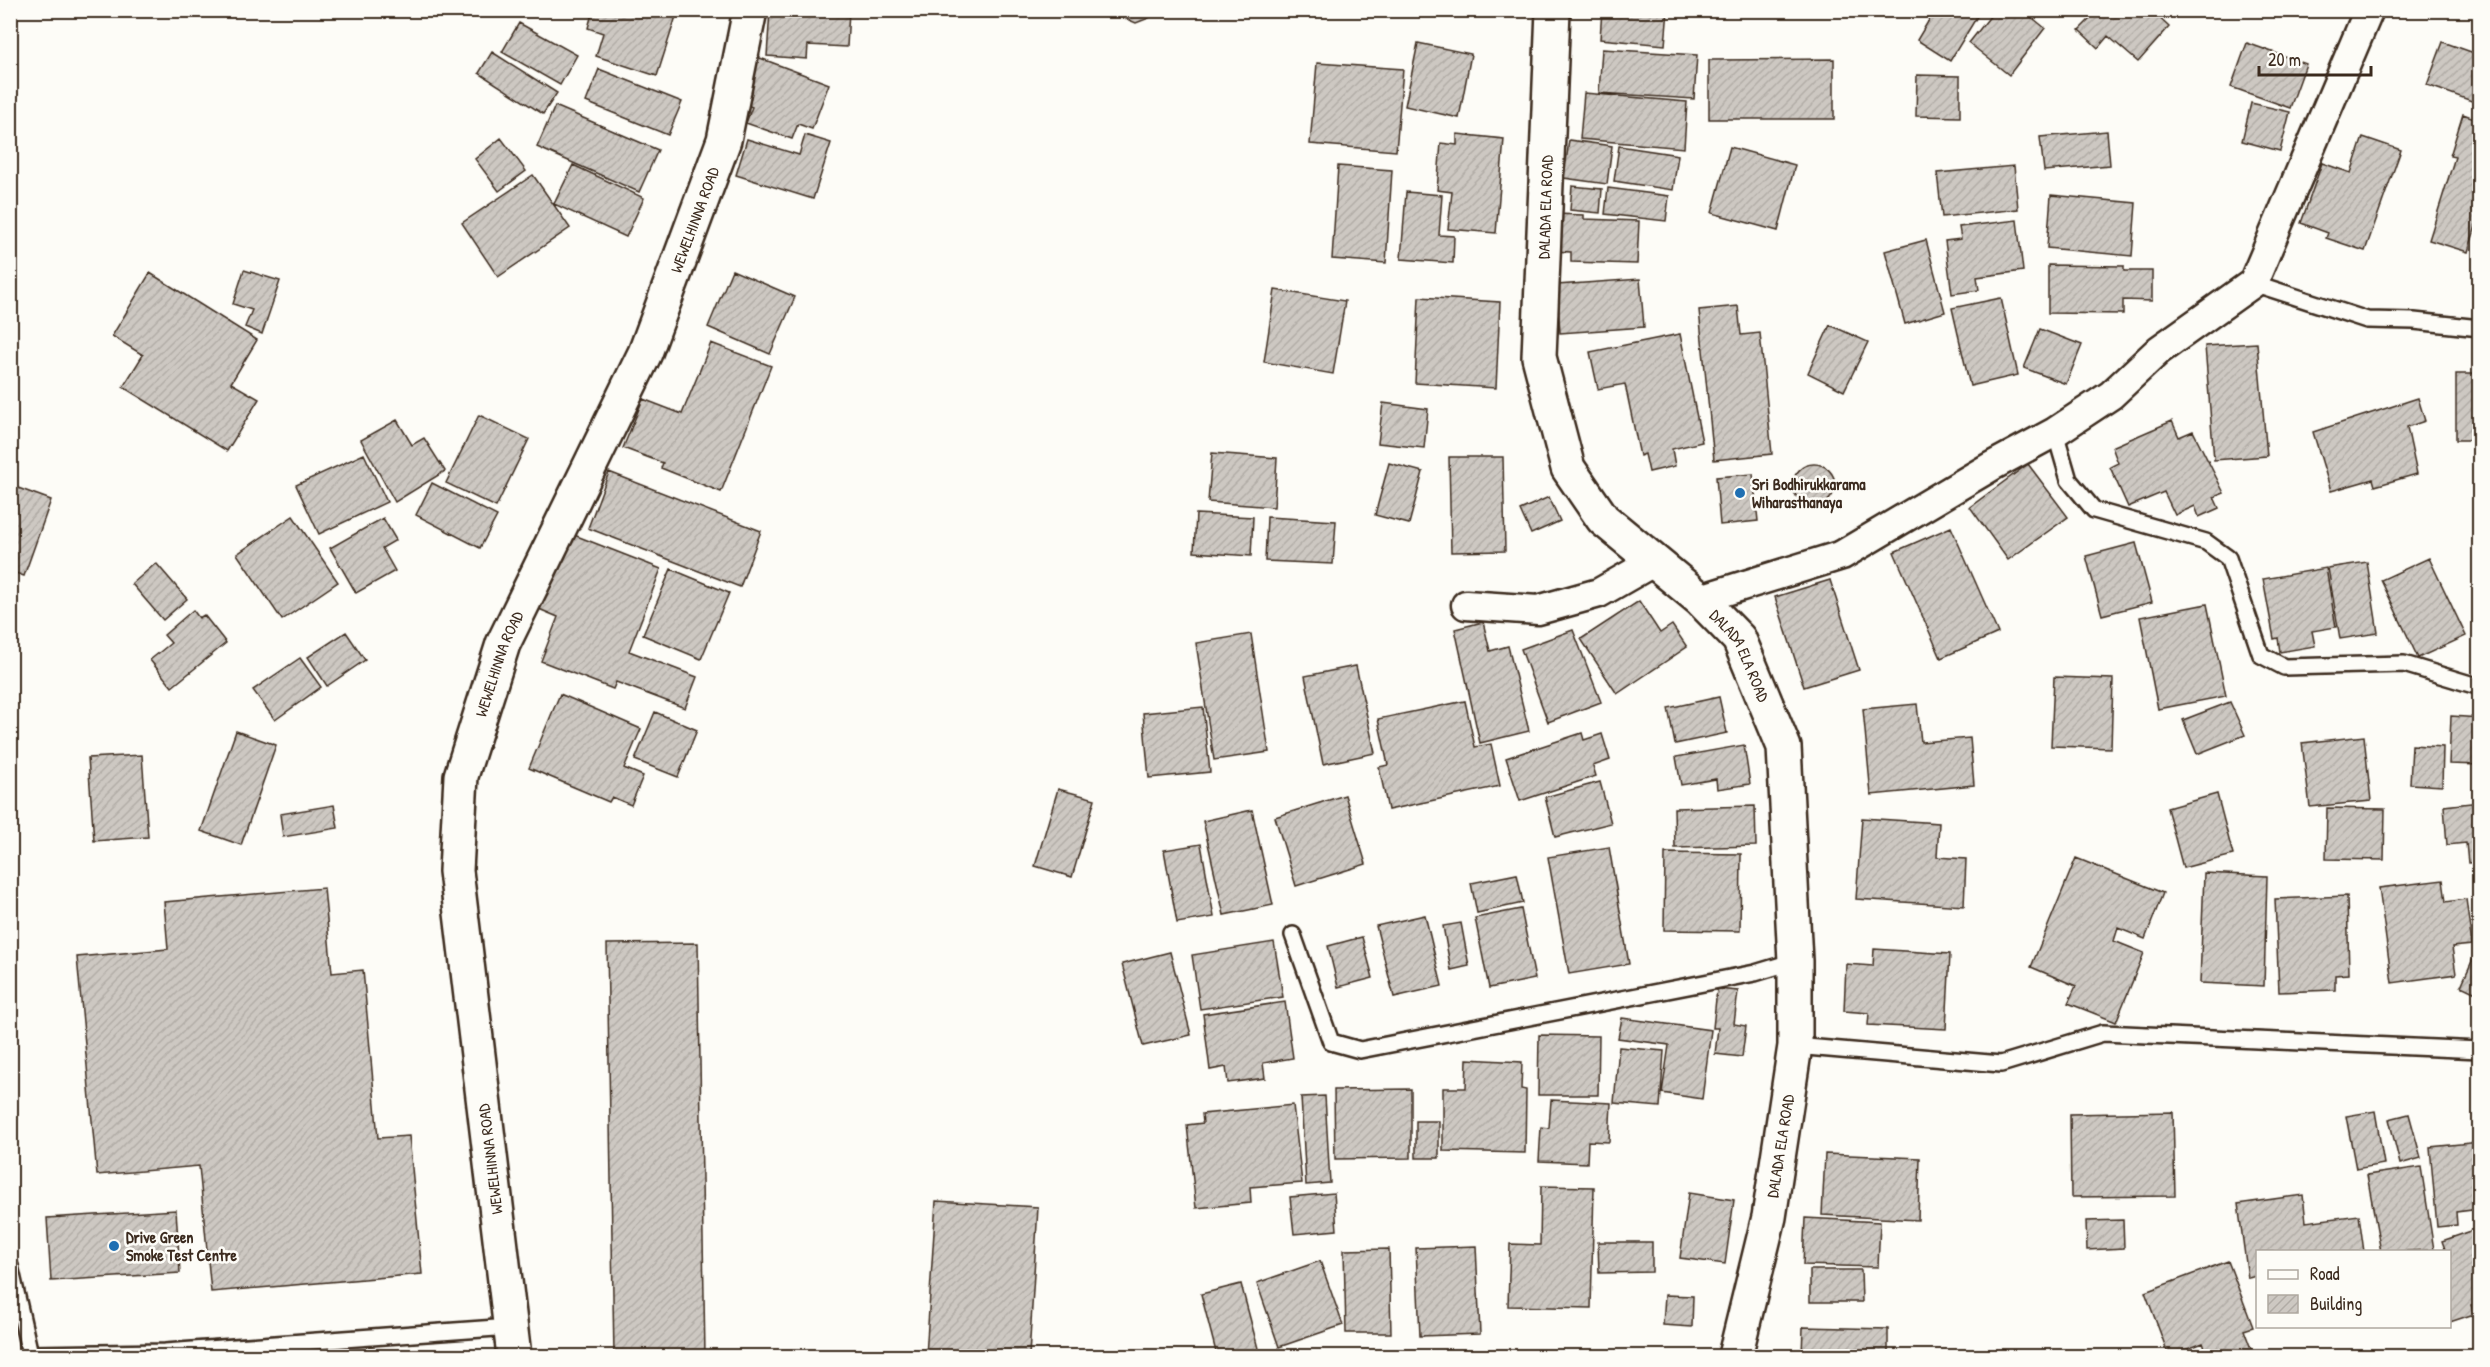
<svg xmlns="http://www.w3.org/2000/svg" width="2490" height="1367" font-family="'Patrick Hand',sans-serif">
  <defs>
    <pattern id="building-hatch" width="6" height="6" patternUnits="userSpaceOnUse" patternTransform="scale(1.5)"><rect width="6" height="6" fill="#cdc8c2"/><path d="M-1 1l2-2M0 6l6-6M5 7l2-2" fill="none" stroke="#b1aca6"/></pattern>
  </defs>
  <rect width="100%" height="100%" fill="#fdfcf7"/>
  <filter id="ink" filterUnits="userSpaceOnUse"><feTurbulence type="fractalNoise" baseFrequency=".0167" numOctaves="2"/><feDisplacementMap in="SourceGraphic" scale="12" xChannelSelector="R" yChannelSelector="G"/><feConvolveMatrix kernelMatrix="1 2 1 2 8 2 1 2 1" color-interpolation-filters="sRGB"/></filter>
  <g filter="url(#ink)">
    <!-- building -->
    <path fill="url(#building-hatch)" stroke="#3b2a1e" stroke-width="1.5" d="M593,10H678L657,76L596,56L603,33L588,28Z
      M770,10H849L847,47L808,45L807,59L767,56Z
      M1120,10H1153L1149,18L1136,23L1124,18Z
      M1602,10H1668L1665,45L1600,39Z
      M1935,10H1981L1950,61L1917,40Z
      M1995,10H2023L2045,28L2009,75L1969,43Z
      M2091,10H2151L2169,27L2138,62L2108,36L2098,48L2079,30L2090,19L2087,15Z
      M519,23L577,55L560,85L502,52Z
      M2443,42L2480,55V104L2427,85Z
      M1418,43L1471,54L1459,118L1405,106Z
      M2247,43L2306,64L2290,108L2231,87Z
      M1602,49L1697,55L1694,99L1599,93Z
      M492,52L557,93L543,114L479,73Z
      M752,55L829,84L812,129L798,124L792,139L746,123L752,107L736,101Z
      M1834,59V119H1709V60Z
      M1317,63L1403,69L1396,151L1310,144Z
      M599,69L682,102L668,135L586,102Z
      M1917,75L1960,76V117L1916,116Z
      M1584,93L1687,102L1684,148L1580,139Z
      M2251,103L2290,112L2280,151L2242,141Z
      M555,106L658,150L639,192L537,147Z
      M2463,114L2480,120V213L2468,252L2429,240L2455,157L2450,156Z
      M2107,131L2110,165L2044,171L2040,137Z
      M1457,134L1504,139L1496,233L1448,229L1452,192L1437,190L1441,143L1457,145Z
      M805,135L831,143L813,199L736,175L747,139L799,155Z
      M2363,137L2401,150L2365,251L2326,238L2328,233L2301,223L2322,163L2351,173Z
      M501,138L526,171L499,191L475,159Z
      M1569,140L1612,146L1607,184L1564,178Z
      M1619,146L1678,155L1673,190L1614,181Z
      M1730,147L1795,165L1778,231L1712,213Z
      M573,165L644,198L626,237L554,204Z
      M1338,166L1392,170L1386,263L1332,259Z
      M2014,166L2018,209L1942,217L1937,173Z
      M533,175L570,228L498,277L462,223Z
      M1572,186L1602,189L1600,213L1570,210Z
      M1608,188L1669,196L1666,221L1605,214Z
      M1406,192L1442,195L1439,235L1454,236L1453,263L1401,259Z
      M2051,195L2136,203L2132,256L2047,248Z
      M1554,214L1584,215V219L1639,221L1637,264L1571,262V252L1552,251Z
      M2017,220L2023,271L1977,277L1979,290L1952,294L1945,241L1961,239L1959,227Z
      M1926,240L1945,312L1905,324L1885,251Z
      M2048,265L2124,266V271H2152V301L2123,300V314L2048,313Z
      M244,270L280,281L262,334L245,327L252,310L233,304Z
      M732,270L795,297L770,354L708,327Z
      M150,273L257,340L231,383L259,399L227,451L123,387L143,355L112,336Z
      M1640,279L1644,327L1560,333L1557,285Z
      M1275,290L1345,301L1333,374L1264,362Z
      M1419,297L1500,302L1496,388L1415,383Z
      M2001,298L2018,375L1970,386L1952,308Z
      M1738,306L1741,335L1760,333L1772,454L1714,460L1699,310Z
      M1830,325L1868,342L1844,391L1808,373Z
      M2040,329L2082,345L2066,384L2024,368Z
      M1680,334L1702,442L1672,449L1675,466L1649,472L1645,454L1640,456L1625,384L1598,389L1590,352Z
      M711,343L771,366L721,492L661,468L663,463L623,448L643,399L682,414Z
      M2257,343L2267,456L2214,460L2205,346Z
      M2456,374H2480V440H2456Z
      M2418,398L2425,421L2407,427L2417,474L2375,486L2373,479L2331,491L2313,432Z
      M1383,403L1428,409L1424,448L1378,443Z
      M479,415L529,439L496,507L446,483Z
      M397,420L412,445L424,438L445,471L395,502L361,440Z
      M2172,421L2179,437L2193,431L2224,493L2214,497L2219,508L2199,517L2195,506L2175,515L2164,492L2128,507L2110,467L2118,463L2112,447Z
      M1212,453L1277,458L1274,507L1208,502Z
      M364,454L387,502L319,534L296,485Z
      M1449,457H1503L1505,551L1451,552Z
      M1389,463L1423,472L1409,524L1375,515Z
      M2028,464L2068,517L2008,560L1970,507Z
      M1793 485a21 21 0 1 1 42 0a21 21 0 1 1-42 0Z
      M609,472L761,531L740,587L588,528Z
      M1753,474L1758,521L1720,525L1716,477Z
      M432,483L497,516L480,548L416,515Z
      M10,485L51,500L24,576L10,571Z
      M1549,497L1560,521L1531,534L1520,510Z
      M1196,514L1253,517L1251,556L1194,552Z
      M293,516L338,582L282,620L237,554Z
      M1267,517L1336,521L1333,564L1265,561Z
      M383,518L396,540L382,548L395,571L356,593L330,548Z
      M1951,527L1998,633L1941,658L1894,552Z
      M569,533L661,569L629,651L697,677L685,708L616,682L613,689L541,661L558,617L539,609Z
      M2136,543L2152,602L2102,615L2086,556Z
      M2429,558L2466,636L2418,658L2381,580Z
      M2367,562L2378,633L2340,639L2328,568Z
      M156,563L187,599L163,620L132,584Z
      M2326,568L2336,627L2312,631L2315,646L2280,652L2278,638L2274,639L2263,579Z
      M671,569L729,593L701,659L643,635Z
      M1830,580L1859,670L1804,687L1775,597Z
      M1639,601L1660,633L1672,625L1687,647L1617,694L1581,639Z
      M2207,604L2226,696L2158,709L2140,617Z
      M193,610L199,618L204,615L226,643L172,687L150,660L171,643L164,635Z
      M1483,622L1490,651L1508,646L1529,731L1480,743L1455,629Z
      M1573,630L1601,702L1548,722L1521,649Z
      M346,632L365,660L327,686L308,657Z
      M1251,634L1269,752L1214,760L1196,643Z
      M300,658L321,687L275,720L253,690Z
      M1356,666L1375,753L1323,764L1305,676Z
      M2054,677L2113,679L2111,748L2051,746Z
      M560,694L641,729L624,768L643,776L631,805L612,797L609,802L529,768Z
      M1719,697L1727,733L1675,744L1668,708Z
      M1465,701L1475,747L1491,744L1500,786L1388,810L1379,767L1388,765L1378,719Z
      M2230,702L2245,735L2197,754L2183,720Z
      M1917,704L1921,742L1970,738L1974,785L1871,795L1863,709Z
      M1203,707L1210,772L1149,778L1143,713Z
      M655,712L697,730L678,777L635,760Z
      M2451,716L2480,718V765L2449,764Z
      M236,731L276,745L241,845L201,831Z
      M1582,733L1584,740L1602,734L1610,760L1593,766L1596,776L1520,801L1506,758Z
      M2364,736L2371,801L2310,807L2302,743Z
      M1744,745L1750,784L1717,789L1716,779L1681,785L1676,757Z
      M2412,745L2443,747L2442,786L2410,784Z
      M142,755L148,837L94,841L88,758Z
      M1600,782L1611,823L1555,837L1545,797Z
      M1058,789L1095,799L1072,877L1035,866Z
      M2217,794L2233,855L2183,868L2167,808Z
      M1345,795L1366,864L1296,886L1275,817Z
      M2480,802V862L2468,863L2466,843L2447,845L2444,806Z
      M334,805L338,828L283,837L280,814Z
      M1755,806L1756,846L1675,848L1674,808Z
      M2327,808L2385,809L2384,860L2326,859Z
      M1252,810L1273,905L1224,915L1203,821Z
      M1862,818L1939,823L1937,857L1966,859L1964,906L1856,899Z
      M1201,844L1214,917L1177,923L1164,850Z
      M1609,847L1629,964L1569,974L1548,857Z
      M1665,853L1741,854L1740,931L1664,930Z
      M2076,858L2163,893L2145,939L2118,928L2114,941L2144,953L2116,1022L2068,1003L2076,986L2031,967Z
      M2204,873L2267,876L2264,986L2200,983Z
      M1517,874L1523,903L1477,913L1471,883Z
      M2443,880L2446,902L2466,899L2472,945L2452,947L2456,974L2392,983L2379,888Z
      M324,888L332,973L363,970L378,1138L409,1136L422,1274L211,1292L199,1166L97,1175L77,957L168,949L164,902Z
      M2347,896L2349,974L2335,975V990L2279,992L2275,899Z
      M1521,909L1535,979L1489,988L1475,918Z
      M1425,915L1442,986L1394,997L1376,926Z
      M1461,923L1469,966L1451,970L1443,926Z
      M1362,937L1373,978L1338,987L1328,946Z
      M1274,942L1283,997L1200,1009L1192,955Z
      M698,943L705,1356H614L607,944Z
      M2480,943V995L2461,986Z
      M1874,949L1950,954L1946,1029L1868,1025L1869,1013L1844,1011L1846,964L1873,966Z
      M1170,952L1191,1035L1143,1046L1122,964Z
      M1717,989L1738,991L1734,1024L1746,1026L1742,1057L1715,1054L1718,1028H1713Z
      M1285,1002L1293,1058L1263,1063L1265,1078L1228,1083L1226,1067L1210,1070L1203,1014Z
      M1622,1018L1711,1030L1702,1099L1662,1093L1669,1045L1618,1038Z
      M1539,1035L1599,1036L1598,1095H1538Z
      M1619,1047L1664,1051L1660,1107L1614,1103Z
      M1467,1059L1522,1062L1521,1089L1526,1090L1525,1153L1443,1151V1088H1466Z
      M1411,1089V1158L1335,1159L1334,1090Z
      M1325,1096L1330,1183L1306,1185L1301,1097Z
      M1551,1100L1611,1103L1609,1142L1588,1141L1587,1163L1539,1161L1541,1127L1549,1128Z
      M1293,1105L1302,1183L1250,1187L1251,1203L1196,1208L1187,1125L1203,1123L1202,1114Z
      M2375,1111L2384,1164L2356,1169L2346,1116Z
      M2173,1112L2175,1196L2071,1197L2070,1114Z
      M2409,1114L2421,1158L2400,1164L2389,1119Z
      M1416,1121H1439V1158H1416Z
      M2480,1142V1209L2456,1212L2457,1225L2437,1227L2430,1147Z
      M1825,1154L1920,1158L1918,1220L1822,1215Z
      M2421,1167L2434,1250L2381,1252L2367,1175Z
      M1541,1186L1594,1187L1591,1308L1508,1306L1510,1244L1540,1245Z
      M1334,1193L1337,1230L1294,1234L1290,1197Z
      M1689,1193L1734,1200L1725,1264L1680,1258Z
      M2303,1195L2306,1222L2359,1215L2364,1252H2258V1276L2248,1278L2238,1204Z
      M936,1201L1038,1207L1029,1356H926Z
      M176,1210L180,1273L51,1281L47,1218Z
      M1805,1218L1880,1222L1878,1267L1803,1265Z
      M2123,1220L2124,1248L2087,1250L2086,1221Z
      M2474,1230L2480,1245V1303L2471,1305L2474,1314L2450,1322V1252H2446L2442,1241Z
      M1598,1242H1652V1272L1599,1273Z
      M1476,1246L1480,1334L1420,1336L1416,1248Z
      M1389,1249L1391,1333H1346L1344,1250Z
      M1320,1261L1343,1325L1279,1347L1257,1283Z
      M2228,1261L2253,1327L2244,1330L2253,1354L2208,1356L2203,1343L2169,1356L2145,1292Z
      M1810,1270H1861L1862,1302H1810Z
      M1241,1284L1260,1356H1217L1201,1294Z
      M1665,1295L1693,1296L1692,1327L1663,1325Z
      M1803,1327L1888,1329V1356H1802Z"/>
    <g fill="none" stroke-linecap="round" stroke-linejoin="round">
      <!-- lane casing -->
      <g stroke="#3b2a1e" stroke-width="20">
        <path id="lane" d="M2253,283L2367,320L2414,321L2480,328
          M2055,432L2069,480L2094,510L2206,542L2228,558L2261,655L2284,667L2404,664L2480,687
          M1293,935L1331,1042L1360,1050L1755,973L1795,961
          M1795,1046L2001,1064L2103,1033L2480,1050
          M10,1266L30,1354L165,1352L510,1327"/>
      </g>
      <!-- street casing -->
      <g stroke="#3b2a1e" stroke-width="33">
        <path id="street" d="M1700,599L1842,555L1992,466L2055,432L2111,395L2159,350L2253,283L2369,10
          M1466,605L1538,610L1599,593L1653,562"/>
      </g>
      <!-- secondary casing -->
      <g stroke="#3b2a1e" stroke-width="38">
        <g id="secondary">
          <path id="s1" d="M1553,10L1539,357L1568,468L1603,519L1700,599L1739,639L1784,747L1795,961V1046L1769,1217L1735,1356"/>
          <path id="s2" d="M514,1356L456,871L461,776L503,644L645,353L724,140L750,10"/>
        </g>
      </g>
      <!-- lane -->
      <use href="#lane" stroke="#fdfcf7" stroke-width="15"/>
      <!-- street -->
      <use href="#street" stroke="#fdfcf7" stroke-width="28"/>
      <!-- secondary -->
      <use href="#secondary" stroke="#fdfcf7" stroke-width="33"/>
    </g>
  </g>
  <!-- markers -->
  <g fill="#1f6fb2" stroke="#fdfcf7" stroke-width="2">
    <circle cx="1740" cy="493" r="6"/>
    <circle cx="114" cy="1246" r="6"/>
  </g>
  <g text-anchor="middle" stroke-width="5" stroke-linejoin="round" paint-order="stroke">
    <!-- street labels -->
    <g font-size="16" fill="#3b2a1e" stroke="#fdfcf7">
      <text transform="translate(1545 207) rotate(-88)" y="6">DALADA ELA ROAD</text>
      <text dy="6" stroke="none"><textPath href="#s2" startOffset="1188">WEWELHINNA ROAD</textPath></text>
      <text dy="6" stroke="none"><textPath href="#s1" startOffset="720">DALADA ELA ROAD</textPath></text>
      <text dy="6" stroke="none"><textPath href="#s2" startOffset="702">WEWELHINNA ROAD</textPath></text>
      <text transform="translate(1780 1146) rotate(-81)" y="6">DALADA ELA ROAD</text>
      <text transform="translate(490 1159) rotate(-97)" y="6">WEWELHINNA ROAD</text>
    </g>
    <!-- poi labels -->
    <g font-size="16" font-weight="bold" fill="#3b2a1e" stroke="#fdfcf7" text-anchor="start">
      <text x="1752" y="490">Sri Bodhirukkarama<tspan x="1752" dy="18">Wiharasthanaya</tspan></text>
      <text x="126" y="1243">Drive Green<tspan x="126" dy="18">Smoke Test Centre</tspan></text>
    </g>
  </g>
  <!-- margin -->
  <rect width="2490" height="1367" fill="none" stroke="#fdfcf7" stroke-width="36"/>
  <rect x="18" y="18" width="2454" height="1331" fill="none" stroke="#3b2a1e" stroke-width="2" filter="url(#ink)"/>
  <!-- legend -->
  <rect x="2256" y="1250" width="195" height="78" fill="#fdfcf7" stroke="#afa8a0" stroke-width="1.5"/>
  <rect x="2268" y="1270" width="30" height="9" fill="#fdfcf7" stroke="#afa8a0" stroke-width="1.5"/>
  <text x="2310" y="1280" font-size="18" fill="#3b2a1e">Road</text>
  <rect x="2268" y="1295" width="30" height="18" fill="url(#building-hatch)" stroke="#afa8a0" stroke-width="1.5"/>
  <text x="2310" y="1310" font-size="18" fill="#3b2a1e">Building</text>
  <!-- scale -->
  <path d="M2259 66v9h112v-9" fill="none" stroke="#3b2a1e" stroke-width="3"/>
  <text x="2268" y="66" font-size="18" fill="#3b2a1e" stroke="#fdfcf7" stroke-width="4.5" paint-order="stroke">20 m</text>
</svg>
